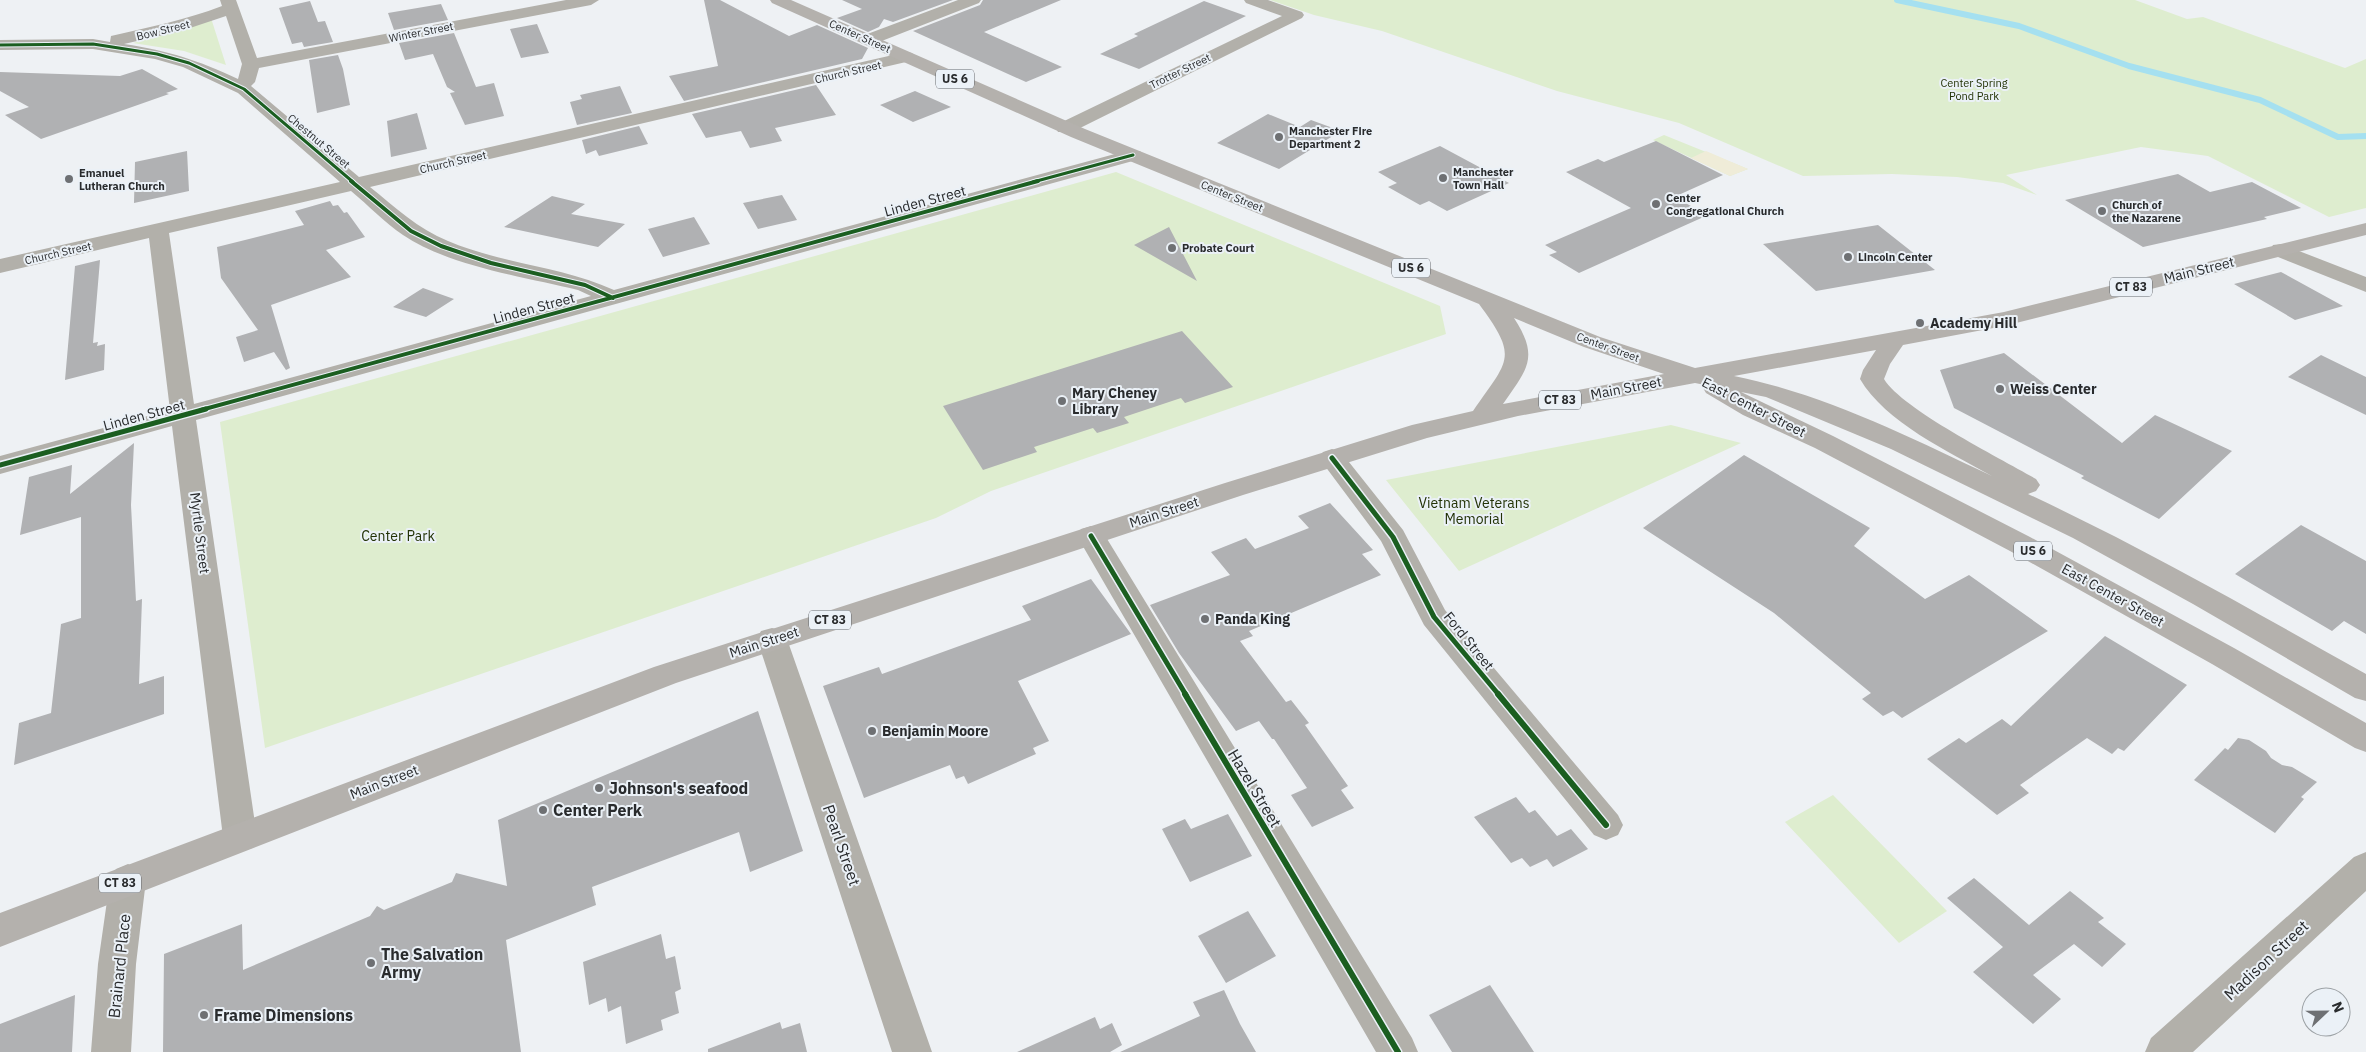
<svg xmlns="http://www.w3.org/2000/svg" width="2366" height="1052" font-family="'IBM Plex Sans',sans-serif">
  <rect width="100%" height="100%" fill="#eef1f4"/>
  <!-- green -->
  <path fill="#deedcf" d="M1270,0H2135L2187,19L2203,17L2345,68L2366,59V208L2329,217L2208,156L2141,147L2006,175L2037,195L2003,183L1957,177L1892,174L1803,176L1679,123L1557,91L1382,31L1314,15Z
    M211,18L226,65L184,51L133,43L176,32Z
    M1664,135L1748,169L1730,176L1653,140Z
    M1116,172L1440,306L1446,334L991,491L936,518L265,748L220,422Z
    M1671,425L1741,443L1459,571L1386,480Z
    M1833,795L1947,911L1899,943L1785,822Z"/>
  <!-- sand -->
  <path fill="#efecd8" d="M1706,151L1748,169L1730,176L1691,158Z"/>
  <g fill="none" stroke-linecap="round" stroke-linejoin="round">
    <!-- stream -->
    <path stroke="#a5e0f0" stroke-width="6" d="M1897,0L2019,26L2129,66L2260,100L2338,137L2366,136"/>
  </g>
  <!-- building -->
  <path fill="#b0b1b3" d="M704,0H720L789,36L817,25L868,48L862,59L684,101L669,76L718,66Z
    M842,0H953L893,22L884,19L879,27L868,32L837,18L862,9Z
    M983,0H1061L984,32L1062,67L1026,82L913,31L980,5Z
    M310,1L318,22L325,21L333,42L304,47L302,42L292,44L279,8Z
    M1204,1L1246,16L1139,69L1100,54L1138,36L1134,34Z
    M441,4L448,20L394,30L388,13Z
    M537,24L549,53L521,58L510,29Z
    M454,33L476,87L494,83L504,116L465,125L450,93L455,92L447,87L433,54L405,60L399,43Z
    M338,55L343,69L350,105L317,113L309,60Z
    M142,69L178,89L166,93L169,94L41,139L5,115L29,107L0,91V72L120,76Z
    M816,85L836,115L775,128L782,141L750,148L741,131L706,138L692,114Z
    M620,86L632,113L577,125L570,102L582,99L580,95Z
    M915,91L951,107L913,122L880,105Z
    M417,113L427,149L391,157L387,121Z
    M1268,114L1300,127L1311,120L1341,131L1279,169L1217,143Z
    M639,126L648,144L599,156L596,150L586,154L582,140Z
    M1656,141L1723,175L1674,197L1708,215L1579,273L1549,255L1557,252L1545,245L1631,208L1566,172L1598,159L1604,162Z
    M1440,146L1509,183L1447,211L1429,201L1420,205L1388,187L1397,183L1378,172Z
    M187,151L189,191L134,203L135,162Z
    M2178,174L2210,192L2252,182L2301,208L2264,217L2267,219L2143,247L2065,200Z
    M782,195L797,220L758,229L743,203Z
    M552,196L585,204L571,214L625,224L598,247L504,227Z
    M330,201L333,206L338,205L344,213L347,212L365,237L326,250L351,277L271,305L290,368L286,370L274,352L244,362L236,337L258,330L221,278L217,247L304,225L295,211Z
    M694,217L710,244L663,257L648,229Z
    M1878,225L1935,270L1816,291L1763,244Z
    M1169,227L1197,281L1134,245Z
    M100,260L93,343L98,342L97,346L105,344L104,370L65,380L75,266Z
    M2281,272L2343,306L2295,320L2234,284Z
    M423,288L454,299L426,317L393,307Z
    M1182,331L1233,387L1185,403L1181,398L1124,417L1129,423L1097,433L1093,428L1034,447L1037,452L983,470L943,406Z
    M2004,353L2122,443L2155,415L2232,451L2159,519L2081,478L2084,476L1954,408L1940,370Z
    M2321,355L2366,377V415L2288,377Z
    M134,443L131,505L136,601L142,599L139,684L164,676V714L14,765L19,723L51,713L61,624L81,618V517L20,535L29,477L72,465L70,494Z
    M1744,455L1870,528L1854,546L1925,599L1969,575L2048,631L1902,718L1893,711L1883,716L1862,699L1871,693L1774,613L1643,528Z
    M1330,503L1373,550L1362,554L1381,575L1249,631L1253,636L1240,641L1286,702L1291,700L1309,723L1305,725L1348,786L1341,790L1354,808L1312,827L1291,795L1307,788L1274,739H1272L1259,721L1236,731L1179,653L1150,605L1230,575L1211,552L1246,538L1255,549L1309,528L1298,516Z
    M2301,525L2366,561V634L2344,621L2332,631L2235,574Z
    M1091,579L1131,634L1018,681L1049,741L1033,748L1036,754L968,784L964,776L956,779L950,765L864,798L823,686L879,667L882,674L1031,620L1022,606Z
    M2105,636L2187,685L2124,751L2118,748L2112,754L2087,738L2020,785L2029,793L1997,815L1927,759L1959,738L1966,743L2002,719L2011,726Z
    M758,711L803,851L750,872L739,832L592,887L596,905L506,940L521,1052H163L164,954L242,924L243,970L370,916L377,906L384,910L452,882L456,873L507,886L498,820Z
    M2238,738L2249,740L2266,751L2271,758L2282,765L2292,767L2317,782L2301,797L2304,799L2275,833L2194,780L2225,748L2228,750Z
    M1516,797L1529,813L1535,810L1557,836L1571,829L1588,849L1553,867L1547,859L1530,867L1522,858L1511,863L1474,817Z
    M1228,814L1252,856L1190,882L1162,829L1185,819L1191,829Z
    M1974,878L2029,925L2070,891L2104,918L2098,922L2126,944L2102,967L2074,944L2033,975L2061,999L2033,1024L1973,972L2003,947L1947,898Z
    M1248,911L1276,956L1226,983L1198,936Z
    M661,934L666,959L675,956L681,989L675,992L679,1013L661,1020L663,1030L626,1044L621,1006L608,1012L606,998L589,1005L583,962Z
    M1490,985L1534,1052H1452L1429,1015Z
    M1224,990L1240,1024L1256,1052H1120L1200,1016L1193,1002Z
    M75,995L72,1052H0V1024Z
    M1095,1017L1100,1029L1112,1023L1122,1045L1110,1052H1017Z
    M780,1022L782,1029L800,1023L807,1052H708V1049Z"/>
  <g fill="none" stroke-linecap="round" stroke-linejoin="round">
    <!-- minor -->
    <path fill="#b2b0aa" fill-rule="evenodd" d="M220,0H236L257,58L566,0H599L591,5L259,68L255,82L251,86L359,177L906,52L912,53L915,57L912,61L906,62L370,187C395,207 418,229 448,241C502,264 561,266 614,290L1126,151H1140L1143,155L1140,159L196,420L257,837L252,848L240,852L228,848L223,837L172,426L0,474V456L170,410L149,238L0,273V259L340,182L238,93L183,67L155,59L93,49L0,50V40L93,39L110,42L111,36C149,27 186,20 222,6ZM226,16L242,64L238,79C197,60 170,51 124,44L181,31ZM351,191C368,205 385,223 403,235C449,266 524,277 578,290L591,296L194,404L169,233Z
      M958,0H981L979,3L874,44H862L860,40L862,36Z
      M1244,0H1268L1302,12L1304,15L1302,18L1072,132H1058L1056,128L1058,124L1282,16L1246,3Z
      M2281,244L2366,277V292L2273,255L2270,250L2273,245Z
      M1332,449L1341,452L1403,530L1445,610L1618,815L1623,825L1618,835L1606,840L1594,835L1424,625L1381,541L1319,458L1323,452Z
      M1091,526L1101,529L1412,1038L1418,1052H1376L1077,536L1081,529Z
      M772,628L783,631L787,639L932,1052H892L757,639L761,631Z
      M2366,852V891L2193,1052H2145L2151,1038L2354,857Z
      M128,864L140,869L146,880L136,964L131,1052H91L98,964L110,880L116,869Z"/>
    <!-- major -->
    <path fill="#b4b1ad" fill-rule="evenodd" d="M770,0H791L1085,129L1600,337L1695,368L2004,312L2366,223V235L2004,326L1903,345L1890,364L1884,379C1903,410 2002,459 2036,479L2040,485L2036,491L2028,494C2144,548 2255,612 2366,674V701L2355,698L2193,604L2073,538L1891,449L1766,397L1741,392L1833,436L2030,537L2234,648L2366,723V752L2355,748L2212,664L2010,551L1815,448L1743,415L1706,393L1703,388L1705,385L1695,383L1518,416L1427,438L1243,495L676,683L0,947V913L654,667L1225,483L1412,425L1473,411C1509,359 1519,358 1479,304L1071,137L772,3ZM1514,318L1584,347L1664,374L1503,404C1527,369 1540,358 1514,318ZM1876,350L1863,370L1860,379C1885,422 1949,452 1992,476C1909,437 1824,394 1734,376Z"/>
    <!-- cycleway-far3 casing -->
    <g stroke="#ebf1f7" stroke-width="5">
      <path id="cycleway-far3" d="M0,45L93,44L157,54L189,63L244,89L353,182
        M1033,182L1133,155"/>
    </g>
    <!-- cycleway-far2 casing -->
    <g stroke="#ebf1f7" stroke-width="6">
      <path id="cycleway-far2" d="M351,181L411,231L441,246L491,263L585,285L613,298
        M201,410L1038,181"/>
    </g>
    <!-- cycleway-far1 casing -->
    <g stroke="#ebf1f7" stroke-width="8">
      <path id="cycleway-far1" d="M1332,458L1393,537L1434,617L1499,695
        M0,465L206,409
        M1091,536L1186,695"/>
    </g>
    <!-- cycleway casing -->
    <g stroke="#ebf1f7" stroke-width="9">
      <path id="cycleway" d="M1185,694L1398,1052
        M1498,694L1606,825"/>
    </g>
    <!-- cycleway-far3 -->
    <use href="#cycleway-far3" stroke="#1b5e20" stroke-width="3"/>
    <!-- cycleway-far2 -->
    <use href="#cycleway-far2" stroke="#1b5e20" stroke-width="4"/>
    <!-- cycleway-far1 -->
    <use href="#cycleway-far1" stroke="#1b5e20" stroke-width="5"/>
    <!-- cycleway -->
    <use href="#cycleway" stroke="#1b5e20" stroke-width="6"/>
  </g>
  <!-- markers -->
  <g fill="#6e7073" stroke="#ebf1f7" stroke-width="2">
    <circle cx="1279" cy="137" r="5"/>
    <circle cx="1443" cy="178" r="5"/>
    <circle cx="69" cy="179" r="5"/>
    <circle cx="1656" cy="204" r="5"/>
    <circle cx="2102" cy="211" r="5"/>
    <circle cx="1172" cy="248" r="5"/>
    <circle cx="1848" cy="257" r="5"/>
    <circle cx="1920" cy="323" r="5"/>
    <circle cx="2000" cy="389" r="5"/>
    <circle cx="1062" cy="401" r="5"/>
    <circle cx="1205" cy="619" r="5"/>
    <circle cx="872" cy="731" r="5"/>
    <circle cx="599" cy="788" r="5"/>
    <circle cx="543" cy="810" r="5"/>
    <circle cx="371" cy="963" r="5"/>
    <circle cx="204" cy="1015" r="5"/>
  </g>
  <g text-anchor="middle" stroke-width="4" stroke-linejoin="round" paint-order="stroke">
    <!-- far-street labels -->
    <g font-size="11" fill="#292b2d" stroke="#ebf1f7">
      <text transform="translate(163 30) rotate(-14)" y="4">Bow Street</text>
      <text transform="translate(421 32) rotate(-11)" y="4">Winter Street</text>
      <text transform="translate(860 36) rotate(24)" y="4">Center Street</text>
      <text transform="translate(1180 71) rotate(-26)" y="4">Trotter Street</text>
      <text transform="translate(848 72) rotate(-13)" y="4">Church Street</text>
      <text transform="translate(319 141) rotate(40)" y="4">Chestnut Street</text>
      <text transform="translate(453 162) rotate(-13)" y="4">Church Street</text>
      <text transform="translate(1232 196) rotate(22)" y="4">Center Street</text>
      <text transform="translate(58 253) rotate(-13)" y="4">Church Street</text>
      <text transform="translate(1608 347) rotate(20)" y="4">Center Street</text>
    </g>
    <!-- far-park labels -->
    <g font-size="11" fill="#233306" stroke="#ebf1f7">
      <text x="1974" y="87">Center Spring<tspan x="1974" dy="13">Pond Park</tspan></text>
    </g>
    <!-- far-poi labels -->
    <g font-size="11" font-weight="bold" fill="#292b2d" stroke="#ebf1f7" text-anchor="start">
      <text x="1289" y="135">Manchester Fire<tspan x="1289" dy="13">Department 2</tspan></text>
      <text x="1453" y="176">Manchester<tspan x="1453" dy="13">Town Hall</tspan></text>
      <text x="79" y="177">Emanuel<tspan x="79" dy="13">Lutheran Church</tspan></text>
      <text x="1666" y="202">Center<tspan x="1666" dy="13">Congregational Church</tspan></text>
      <text x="2112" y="209">Church of<tspan x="2112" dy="13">the Nazarene</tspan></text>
      <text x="1182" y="252">Probate Court</text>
      <text x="1858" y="261">Lincoln Center</text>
    </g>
    <!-- shield labels -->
    <g fill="#ebf1f7" stroke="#63666a" stroke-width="1">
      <rect x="936" y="69.5" width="38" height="19" rx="4"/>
      <rect x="1392" y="258.5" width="38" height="19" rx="4"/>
      <rect x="2110" y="277.5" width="42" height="19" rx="4"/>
      <rect x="1539" y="390.5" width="42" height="19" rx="4"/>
      <rect x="2014" y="541.5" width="38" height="19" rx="4"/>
      <rect x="809" y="610.5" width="42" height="19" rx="4"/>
      <rect x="99" y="873.5" width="42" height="19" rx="4"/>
    </g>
    <g font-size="12" font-weight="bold" fill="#292b2d">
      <text x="955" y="83">US 6</text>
      <text x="1411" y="272">US 6</text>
      <text x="2131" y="291">CT 83</text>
      <text x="1560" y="404">CT 83</text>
      <text x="2033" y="555">US 6</text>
      <text x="830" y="624">CT 83</text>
      <text x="120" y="887">CT 83</text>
    </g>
    <!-- street labels -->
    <g font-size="14" fill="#292b2d" stroke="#ebf1f7">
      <text transform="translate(925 201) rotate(-15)" y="5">Linden Street</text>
      <text transform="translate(2199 270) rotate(-14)" y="5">Main Street</text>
      <text transform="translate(534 308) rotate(-15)" y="5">Linden Street</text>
      <text transform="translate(1626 388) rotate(-11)" y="5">Main Street</text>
      <text transform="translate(1754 407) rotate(27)" y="5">East Center Street</text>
      <text transform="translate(144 415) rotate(-15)" y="5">Linden Street</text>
      <text transform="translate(1164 512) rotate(-18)" y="5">Main Street</text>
      <text transform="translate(200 533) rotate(83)" y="5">Myrtle Street</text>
      <text transform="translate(2113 595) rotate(29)" y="5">East Center Street</text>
      <text transform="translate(1469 641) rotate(51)" y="5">Ford Street</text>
      <text transform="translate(764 642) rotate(-18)" y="5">Main Street</text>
      <text transform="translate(384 782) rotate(-21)" y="5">Main Street</text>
    </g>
    <!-- poi labels -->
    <g font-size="14" font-weight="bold" fill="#292b2d" stroke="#ebf1f7" text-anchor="start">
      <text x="1930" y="328">Academy Hill</text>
      <text x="2010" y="394">Weiss Center</text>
      <text x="1072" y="398">Mary Cheney<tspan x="1072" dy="16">Library</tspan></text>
      <text x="1215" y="624">Panda King</text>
      <text x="882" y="736">Benjamin Moore</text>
    </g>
    <!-- park labels -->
    <g font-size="14" fill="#233306" stroke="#ebf1f7">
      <text x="1474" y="508">Vietnam Veterans<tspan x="1474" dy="16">Memorial</tspan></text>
      <text x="398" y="541">Center Park</text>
    </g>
    <!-- near-poi labels -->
    <g font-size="16" font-weight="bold" fill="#292b2d" stroke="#ebf1f7" text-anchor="start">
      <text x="609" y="794">Johnson's seafood</text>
      <text x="553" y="816">Center Perk</text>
      <text x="381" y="960">The Salvation<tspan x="381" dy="18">Army</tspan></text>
      <text x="214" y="1021">Frame Dimensions</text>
    </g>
    <!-- near-street labels -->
    <g font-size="16" fill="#292b2d" stroke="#ebf1f7">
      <text transform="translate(1255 788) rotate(59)" y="6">Hazel Street</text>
      <text transform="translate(842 845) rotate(71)" y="6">Pearl Street</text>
      <text transform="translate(2266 960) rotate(-43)" y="6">Madison Street</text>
      <text transform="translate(119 966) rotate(-84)" y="6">Brainard Place</text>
    </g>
  </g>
  <!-- north arrow -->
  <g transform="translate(2326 1012) rotate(68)"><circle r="24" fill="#ebf1f7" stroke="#9da2a6"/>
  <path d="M0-4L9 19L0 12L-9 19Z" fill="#6e7073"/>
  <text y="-8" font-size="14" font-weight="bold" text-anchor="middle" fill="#292b2d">N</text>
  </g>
</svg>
